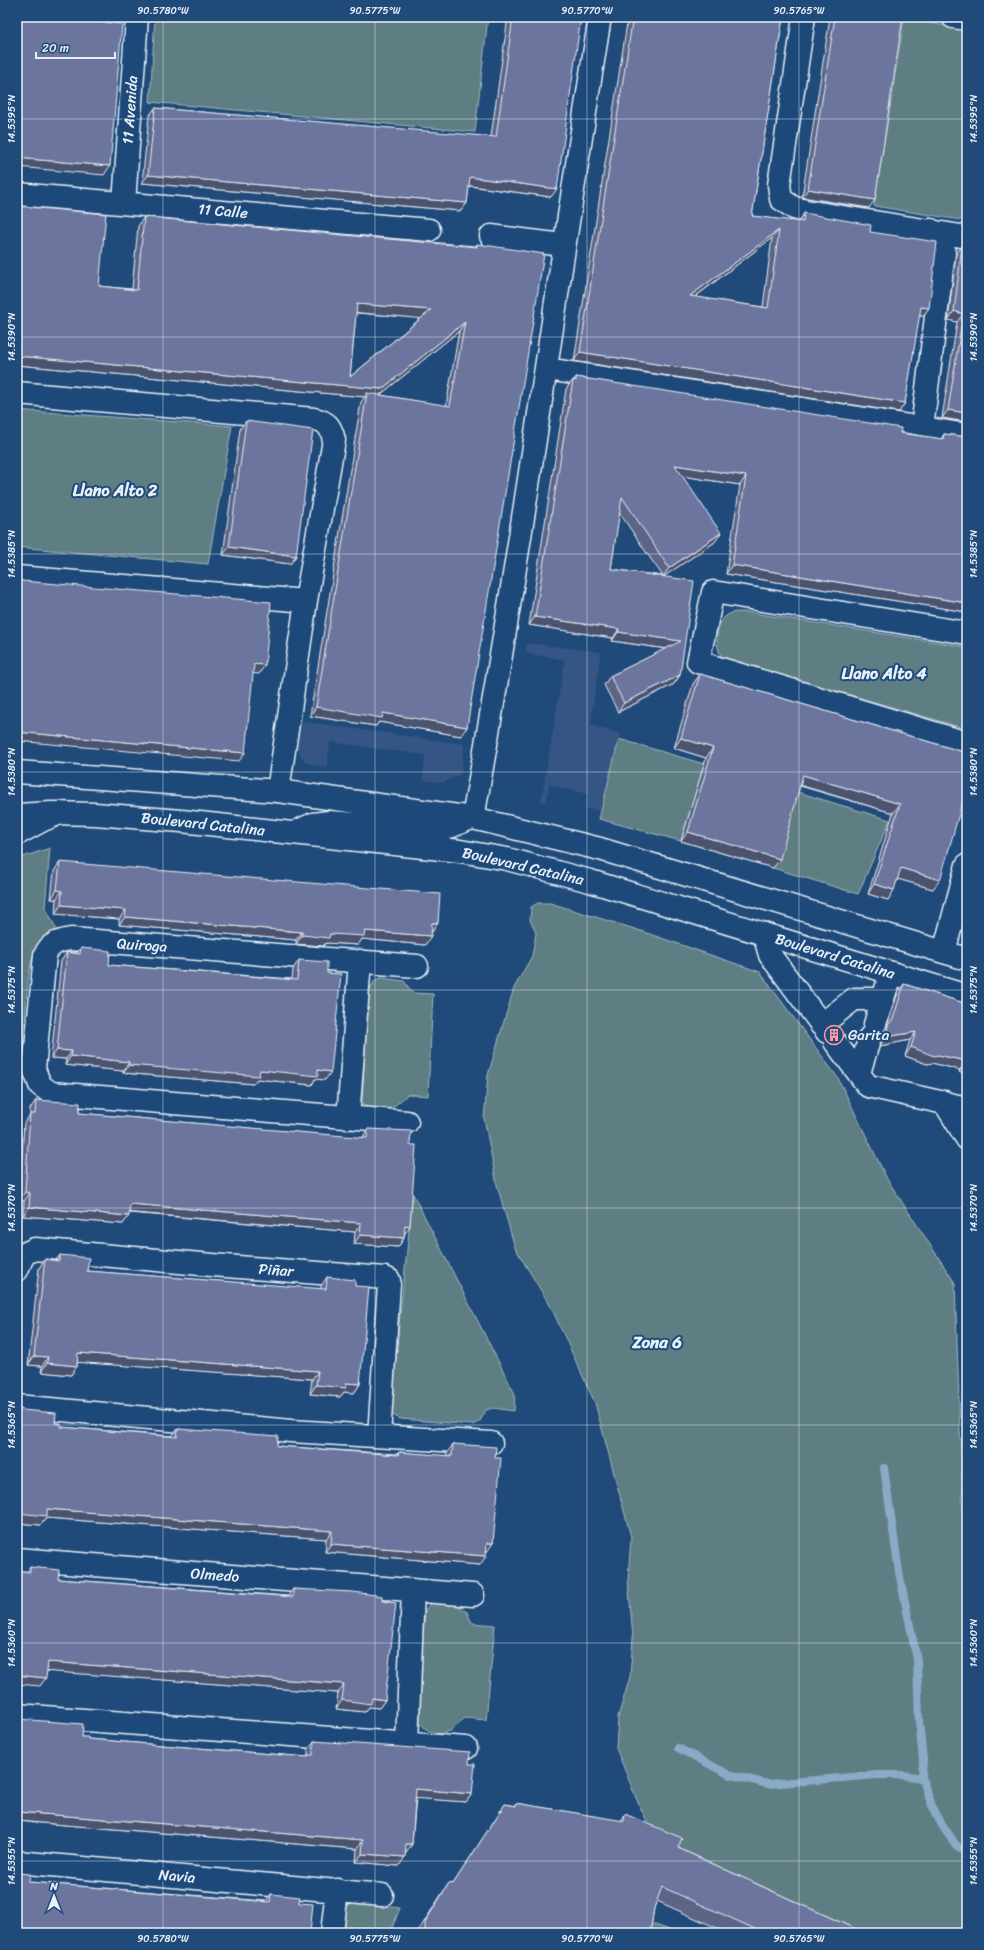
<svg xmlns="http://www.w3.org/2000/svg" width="984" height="1950" font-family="Sriracha,sans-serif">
  <rect width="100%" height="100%" fill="#1f4a7a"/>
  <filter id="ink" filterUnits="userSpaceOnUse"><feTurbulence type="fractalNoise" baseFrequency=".025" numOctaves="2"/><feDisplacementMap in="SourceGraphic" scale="8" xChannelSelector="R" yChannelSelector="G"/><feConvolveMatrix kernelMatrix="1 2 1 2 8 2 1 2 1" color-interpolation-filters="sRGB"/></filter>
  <g filter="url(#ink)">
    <!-- built -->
    <path fill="#365784" d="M527,643L601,652L590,725L621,734L600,811L585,808L588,794L549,785L546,802L543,803L541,802L565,660L526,653Z
      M299,721L464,744L461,774L443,783L423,780L425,755L330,742L327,767L306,763L298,750Z"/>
    <!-- green -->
    <path fill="#5e7e83" stroke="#a3b8be" d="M155,17H488L475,132L150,102Z
      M904,19L967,29V221L874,206Z
      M17,410L232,426L208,564L17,547Z
      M735,612H747L967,647V729L723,658C714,648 715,624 726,616C728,614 732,613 735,612Z
      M619,739L704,764L681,841L599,819Z
      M794,791L890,820L858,894L773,868Z
      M50,848L45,907L58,932C53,935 46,938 41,941C23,959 28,1024 22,1051L17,1054V859Z
      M538,903H550L635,929L760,972L838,1078L887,1179L955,1283L963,1515L967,1531V1933H840L680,1852L650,1828L636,1798L616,1748L618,1717L630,1677L633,1638L628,1579L631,1537L595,1403L551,1307L515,1248L497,1185L484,1118L488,1075L502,1028L514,988L532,956L536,933L530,920L531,907Z
      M382,978L404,981L413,993L433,994L428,1096L408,1094L390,1110H371L362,1103L368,992L375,980Z
      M413,1194L515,1394L514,1411L493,1408L486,1410L480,1421L473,1425L401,1419L394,1416L390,1409Z
      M435,1603L458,1605L467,1612L472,1623L495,1625L486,1720L465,1718C459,1722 456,1728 450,1731C436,1738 421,1729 416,1716L425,1610L430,1604Z
      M357,1903L400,1908L390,1933H342L345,1909L348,1905Z
      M647,1922L678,1933H645Z"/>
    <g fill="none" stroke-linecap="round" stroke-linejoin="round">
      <!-- stream -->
      <path stroke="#89abc7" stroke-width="8" d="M884,1468L899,1572L917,1660L919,1721L923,1760L922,1778L935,1814L956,1845L967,1853
        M678,1748L728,1774L768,1784L877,1775H903L922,1778"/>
      <!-- minor casing -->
      <g stroke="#e8f1f8" stroke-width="25">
        <path id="minor" d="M804,17L779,185L781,199L794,208L806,211L967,237
          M953,17L967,19
          M17,194L429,230
          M124,203L137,17
          M491,236L563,245
          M547,369L967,435
          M17,393L314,419C327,421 331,427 334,440L306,601L278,791
          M922,428L944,253L942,239L931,230
          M17,577L306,601
          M967,633L713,592L698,662L967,743
          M473,818C521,552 557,284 600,17
          M17,834L43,820L60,813
          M764,934L770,955L827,1032
          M944,952L967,865
          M875,1024L891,973
          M821,1025L854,999H883
          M835,1042L868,1086L967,1108
          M859,1073L870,1037
          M944,1102L967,1139
          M348,1118L360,961
          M407,1122L51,1093L40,1085L34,1069L45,955C50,943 59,941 71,939L417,966
          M17,1270L24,1254L35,1249L212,1265L385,1278L389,1280V1284L379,1436
          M17,1406L291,1431L491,1443
          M17,1559L473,1595
          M17,1715L466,1748
          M407,1744L413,1590
          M17,1862L382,1895
          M332,1933L337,1890"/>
      </g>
      <!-- tertiary casing -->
      <g stroke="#e8f1f8" stroke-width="25">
        <path id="tertiary" d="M17,772L278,791L473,818L600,849L967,959
          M17,815L51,813L95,814L181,821L460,851L507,859L590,881L967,996
          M300,830L313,824L329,822L435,830L447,828L469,819"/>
      </g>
      <!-- minor -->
      <use href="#minor" stroke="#1f4a7a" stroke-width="22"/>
      <!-- tertiary -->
      <use href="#tertiary" stroke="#1f4a7a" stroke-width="22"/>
    </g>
    <!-- wall -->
    <path fill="#5d6587" stroke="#e8f1f8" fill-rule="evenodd" d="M508,17H581L551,197L469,186L467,203L461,211L142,183L149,116L155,108L491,137Z
      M628,17H783L752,216L799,222L804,213L870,232L923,316H919L905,403L899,412L574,361ZM772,238L763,307L695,297Z
      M830,17H903L869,208L802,197Z
      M17,206L99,286L132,289L138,226L144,217L475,246L477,244L467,727L461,736L379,722L376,726L310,716L361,402L365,397L17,365ZM356,313L421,318L350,377ZM459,331L446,406L380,395Z
      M962,246H967V422L942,418L957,322L948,320L956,254Z
      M576,377L941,439L944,434L967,437V612L726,574L740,485L682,476L715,542L664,576L680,675L674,684L618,712L604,685L610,676L666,649L612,641L613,638L529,625L566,389L573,380H574ZM619,512L648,555L663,576L611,569Z
      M246,421L296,556L290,564L223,555L240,429Z
      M700,674L967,753L933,889L898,879L888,900L868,894L893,813L800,786L773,868L681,841L706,758L674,748L693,684Z
      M60,862L438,923L432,932L425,945L362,939L358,945L326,943L323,946L296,944V940L119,925V919L55,914L56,899H51L54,871Z
      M81,948L109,965L292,979L293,969L299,960L327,973L325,1080L315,1079L312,1085L257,1079L253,1084L123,1073V1071L65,1065L66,1059L51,1058L61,961L67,952L77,953Z
      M904,984L967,1004V1075L959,1072L960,1070L932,1063L927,1064L905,1056L910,1040L880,1046L882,1034L887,1026L898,992Z
      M36,1100L79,1113L362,1138L368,1129L410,1145V1226L404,1234V1238L398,1247L354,1244L355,1232L129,1213L123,1224L23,1216L24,1201H19L24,1123L30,1115V1109Z
      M60,1255L87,1271L321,1289V1286L327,1277L355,1286L360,1384L354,1393L344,1392L340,1397L310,1394L312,1379L77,1362V1366L71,1375L41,1372L42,1366L28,1365L39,1268L45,1259L56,1260Z
      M17,1407L22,1410L55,1423L61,1427L172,1436L178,1429L277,1446L397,1454L399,1452L446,1456L447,1453L453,1444L495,1458L493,1543L486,1552L480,1565L325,1552L326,1539L46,1518L41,1525L17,1523Z
      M30,1567L58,1579L288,1596L293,1589L382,1601L385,1700L379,1708L369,1707L365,1712L336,1709L338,1693L47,1671L40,1686L27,1572Z
      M82,1737L88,1739L307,1757L308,1756V1750L314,1741L469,1764L472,1794L466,1802L416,1798L412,1844L406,1853L399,1866L356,1862L357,1849L17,1821Z
      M516,1803L621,1821L625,1814L678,1848L864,1933H728L657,1901L654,1908L650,1933H417L441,1895L449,1883L453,1884L505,1804L515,1806Z
      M29,1882L266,1901L271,1894L299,1903L310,1933Z"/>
    <!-- shaded-wall -->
    <path fill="#4c526e" stroke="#e8f1f8" d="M17,158L110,166L104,175L17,167Z
      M148,175L467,203L461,211L142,183Z
      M470,177L557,189L551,197L464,185Z
      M808,189L875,200L869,208L802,197Z
      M779,230L772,238L684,305L690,296Z
      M357,304L431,310L425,319L351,312Z
      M921,307L929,308L923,316L915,315Z
      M954,311L963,314L957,322L948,320Z
      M465,322L459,331L376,398L367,393L365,397L17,365V356L382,389Z
      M580,352L905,403L899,412L574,361Z
      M948,410L967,413V422L942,418Z
      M675,465L746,476L740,485L669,474Z
      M721,533L715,542L663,577L669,568Z
      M229,547L296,556L290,564L223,555Z
      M732,565L967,603V612L726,574Z
      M535,617L619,629L613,638L529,625Z
      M618,632L681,641L675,650L612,641Z
      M254,664L265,665L259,674L248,673Z
      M680,675L674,684L618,712L624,703Z
      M316,707L383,713L467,727L461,736L379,722L376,726L310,716Z
      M17,732L245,753L239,761L17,741Z
      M681,738L713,748L706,758L674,748Z
      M803,775L900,804L893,813L796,784Z
      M688,832L780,859L773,868L681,841Z
      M901,868L940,880L933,889L894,878Z
      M874,884L894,890L888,900L868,894Z
      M57,890L62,891L56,899H51Z
      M61,905L126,910L119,919L55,914Z
      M125,917L302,932L296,940L119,925Z
      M432,923H438L432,932L426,931Z
      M365,931L431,936L425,945L362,939L358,945L326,943L323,946L296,944L302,935L330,934Z
      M916,1032L910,1040L880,1046L886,1037Z
      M911,1047L938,1055L966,1061L960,1070L932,1063L927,1064L905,1056Z
      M57,1050L72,1051L66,1059L51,1058Z
      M71,1056L129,1062L123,1071L65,1065Z
      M965,1064H967V1075L959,1072Z
      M129,1065L260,1070H318L331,1072L325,1080L315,1079L312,1085L257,1079L253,1084L123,1073Z
      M25,1192L30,1193L24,1201H19Z
      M130,1204L361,1223L355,1232L124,1212Z
      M29,1207L129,1216L123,1224L23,1216Z
      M405,1225L410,1226L404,1235L399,1234Z
      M360,1235L404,1238L398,1247L354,1244Z
      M78,1353L318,1371L312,1379L72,1362Z
      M34,1356L48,1357L42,1366L28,1365Z
      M47,1363L77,1366L71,1375L41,1372Z
      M346,1383L360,1384L354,1393L344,1392L340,1397L310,1394L316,1385Z
      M47,1509L332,1531L326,1539L46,1518L41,1525L17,1523V1513Z
      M487,1543H493L487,1552H481Z
      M331,1544L486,1556L480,1565L325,1552Z
      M48,1662L344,1684L338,1693L42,1671Z
      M17,1675L46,1678L40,1686L17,1684Z
      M372,1698L385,1700L379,1708L369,1707L365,1712L336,1709L342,1700Z
      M416,1789L472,1794L466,1802L410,1798Z
      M18,1812L363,1840L357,1849L17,1821Z
      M406,1844H412L406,1853L400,1852Z
      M362,1854L405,1857L399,1866L356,1862Z"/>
    <!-- building -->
    <path fill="#6c759d" stroke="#e8f1f8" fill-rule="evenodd" d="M17,17H46L122,24L110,166L17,158Z
      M513,17H581L557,189L470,177L467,203L148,175L155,108L496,137Z
      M633,17H783L752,216L803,222L804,213L871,225L870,232L937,242L929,308L921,307L905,403L580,352ZM779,230L768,308L690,296Z
      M835,17H903L875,200L808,189Z
      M17,206L106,214L99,286L137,290L144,217L477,247V244L544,254L467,727L383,713L382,718L316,707L367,393L450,406L465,322L382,389L17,356ZM357,304L431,310L350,377Z
      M962,246H967V413L948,410L963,314L954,311Z
      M576,377L901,428L900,433L943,439L944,434L967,437V603L732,565L746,476L675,465L721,533L669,568L622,497L611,569L694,581L680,675L624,703L610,676L681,641L618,632L619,629L535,617L573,380L576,381Z
      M246,421L313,430L296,556L229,547Z
      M17,579L22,581L271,602L265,665L254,664L245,753L17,732Z
      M700,674L967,753V786L940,880L901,868L894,890L874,884L900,804L803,775L780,859L688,832L713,748L681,738Z
      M60,862L440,894L438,923H432L431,936L365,931L364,936L330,934L329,938L302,935V932L125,917L126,910L61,905L62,891L57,890Z
      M81,948L110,951L109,965L297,980L299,960L327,962V973L341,974L331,1072L318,1070V1076L260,1070L259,1076L129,1065V1062L71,1056L72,1051L57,1050L67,952L80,954Z
      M904,984L967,1004V1064H965L966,1061L938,1055L934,1056L911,1047L916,1032L886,1037L888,1025L893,1019Z
      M36,1100L80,1103L79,1113L367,1138L368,1129L411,1131L410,1145H416L410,1226L405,1225L404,1238L360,1235L361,1223L130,1204L129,1216L29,1207L30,1193L25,1192L30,1114H35Z
      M60,1255L89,1258L87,1271L326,1289L327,1277L355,1280V1286L369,1287L360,1384L346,1383V1388L316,1385L318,1371L78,1353L77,1366L47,1363L48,1357L34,1356L45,1259L59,1261Z
      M17,1407L22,1410L56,1413L55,1423L61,1424V1427L177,1437L178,1429L278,1436L277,1446L398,1455L399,1452L452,1456L453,1444L496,1447L495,1458H501L493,1543H487L486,1556L331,1544L332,1531L47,1509V1516L17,1513Z
      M30,1567L59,1570L58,1579L293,1597V1589L353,1592L382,1596V1601L396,1603L385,1700L372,1698L371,1704L342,1700L344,1684L48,1662L46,1678L17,1675V1570L30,1572Z
      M17,1719L83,1724L82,1737H88V1739L308,1757V1755H313L314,1741L470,1752L469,1764H475L472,1794L416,1789L412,1844H406L405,1857L362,1854L363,1840L18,1812L17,1820Z
      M516,1803L624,1821L625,1814L682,1838L678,1848L864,1933H764L662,1887L654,1908L650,1933H425V1922L449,1883L453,1884L505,1804L516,1806Z
      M17,1873L30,1874L29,1882L270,1902L271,1894L300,1897L299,1903L313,1904L310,1933H17Z"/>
  </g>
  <!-- ticks -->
  <path fill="none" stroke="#e8f1f8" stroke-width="1" stroke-opacity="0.45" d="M163,17V1933M375,17V1933M587,17V1933M799,17V1933M17,119H967M17,337H967M17,554H967M17,772H967M17,990H967M17,1208H967M17,1425H967M17,1643H967M17,1861H967"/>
  <!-- icons -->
  <defs>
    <g id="building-ring" transform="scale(1)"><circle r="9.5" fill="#1f4a7a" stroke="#ff9aa2" stroke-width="1.5"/><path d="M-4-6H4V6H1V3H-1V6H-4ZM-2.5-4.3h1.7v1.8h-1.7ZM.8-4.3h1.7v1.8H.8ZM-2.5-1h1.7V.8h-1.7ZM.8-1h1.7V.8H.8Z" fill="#ff9aa2"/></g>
  </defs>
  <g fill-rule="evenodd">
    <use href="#building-ring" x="834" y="1035"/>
  </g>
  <g text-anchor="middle" stroke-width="4" stroke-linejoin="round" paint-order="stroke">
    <!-- street labels -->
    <g font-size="15" fill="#e8f1f8" stroke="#1f4a7a">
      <text transform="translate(130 110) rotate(-86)" y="5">11 Avenida</text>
      <text transform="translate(223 211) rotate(5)" y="5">11 Calle</text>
      <text transform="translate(203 824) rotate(6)" y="5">Boulevard Catalina</text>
      <text transform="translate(523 866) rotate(13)" y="5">Boulevard Catalina</text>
      <text transform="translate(142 945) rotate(4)" y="5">Quiroga</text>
      <text transform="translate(835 956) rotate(17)" y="5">Boulevard Catalina</text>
      <text transform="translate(276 1270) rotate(4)" y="5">Piñar</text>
      <text transform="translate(215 1575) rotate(4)" y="5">Olmedo</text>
      <text transform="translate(177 1876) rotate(5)" y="5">Navia</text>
    </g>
    <!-- poi labels -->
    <g font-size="15" fill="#e8f1f8" stroke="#1f4a7a" text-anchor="start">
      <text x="848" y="1040">Garita</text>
    </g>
    <!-- neighbourhood labels -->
    <g font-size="16" font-weight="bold" fill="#e8f1f8" stroke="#1f4a7a">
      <text x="115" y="496">Llano Alto 2</text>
      <text x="884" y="679">Llano Alto 4</text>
    </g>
    <!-- quarter labels -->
    <g font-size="17" font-weight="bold" fill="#e8f1f8" stroke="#1f4a7a">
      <text x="657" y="1348">Zona 6</text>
    </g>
  </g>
  <!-- margin -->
  <rect width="984" height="1950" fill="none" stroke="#1f4a7a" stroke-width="44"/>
  <!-- north arrow -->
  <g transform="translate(54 1896)" stroke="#1f4a7a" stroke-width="3" paint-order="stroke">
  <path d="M0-3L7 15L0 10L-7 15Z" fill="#e8f1f8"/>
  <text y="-6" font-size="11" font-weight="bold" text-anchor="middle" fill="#e8f1f8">N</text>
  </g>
  <!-- scale -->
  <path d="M36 52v6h79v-6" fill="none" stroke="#e8f1f8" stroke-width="2"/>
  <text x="42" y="52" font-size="12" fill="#e8f1f8" stroke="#1f4a7a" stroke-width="3" paint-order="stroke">20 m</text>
  <rect x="22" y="22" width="940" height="1906" fill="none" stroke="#e8f1f8" stroke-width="1.5"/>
  <g font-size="10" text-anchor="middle" fill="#e8f1f8">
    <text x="163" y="14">90.5780°W</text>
    <text x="375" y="14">90.5775°W</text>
    <text x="587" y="14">90.5770°W</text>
    <text x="799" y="14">90.5765°W</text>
    <text transform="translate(11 119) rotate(-90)" y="4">14.5395°N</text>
    <text transform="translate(973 119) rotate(-90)" y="4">14.5395°N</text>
    <text transform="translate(11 337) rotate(-90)" y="4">14.5390°N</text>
    <text transform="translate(973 337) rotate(-90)" y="4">14.5390°N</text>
    <text transform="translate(11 554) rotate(-90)" y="4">14.5385°N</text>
    <text transform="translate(973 554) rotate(-90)" y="4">14.5385°N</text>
    <text transform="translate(11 772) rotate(-90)" y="4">14.5380°N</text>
    <text transform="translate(973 772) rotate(-90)" y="4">14.5380°N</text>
    <text transform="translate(11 990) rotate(-90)" y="4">14.5375°N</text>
    <text transform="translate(973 990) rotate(-90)" y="4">14.5375°N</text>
    <text transform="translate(11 1208) rotate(-90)" y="4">14.5370°N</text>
    <text transform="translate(973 1208) rotate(-90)" y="4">14.5370°N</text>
    <text transform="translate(11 1425) rotate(-90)" y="4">14.5365°N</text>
    <text transform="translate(973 1425) rotate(-90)" y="4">14.5365°N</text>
    <text transform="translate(11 1643) rotate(-90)" y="4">14.5360°N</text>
    <text transform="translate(973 1643) rotate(-90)" y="4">14.5360°N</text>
    <text transform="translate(11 1861) rotate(-90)" y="4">14.5355°N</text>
    <text transform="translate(973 1861) rotate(-90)" y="4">14.5355°N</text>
    <text x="163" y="1942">90.5780°W</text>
    <text x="375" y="1942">90.5775°W</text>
    <text x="587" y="1942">90.5770°W</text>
    <text x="799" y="1942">90.5765°W</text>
  </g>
</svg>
